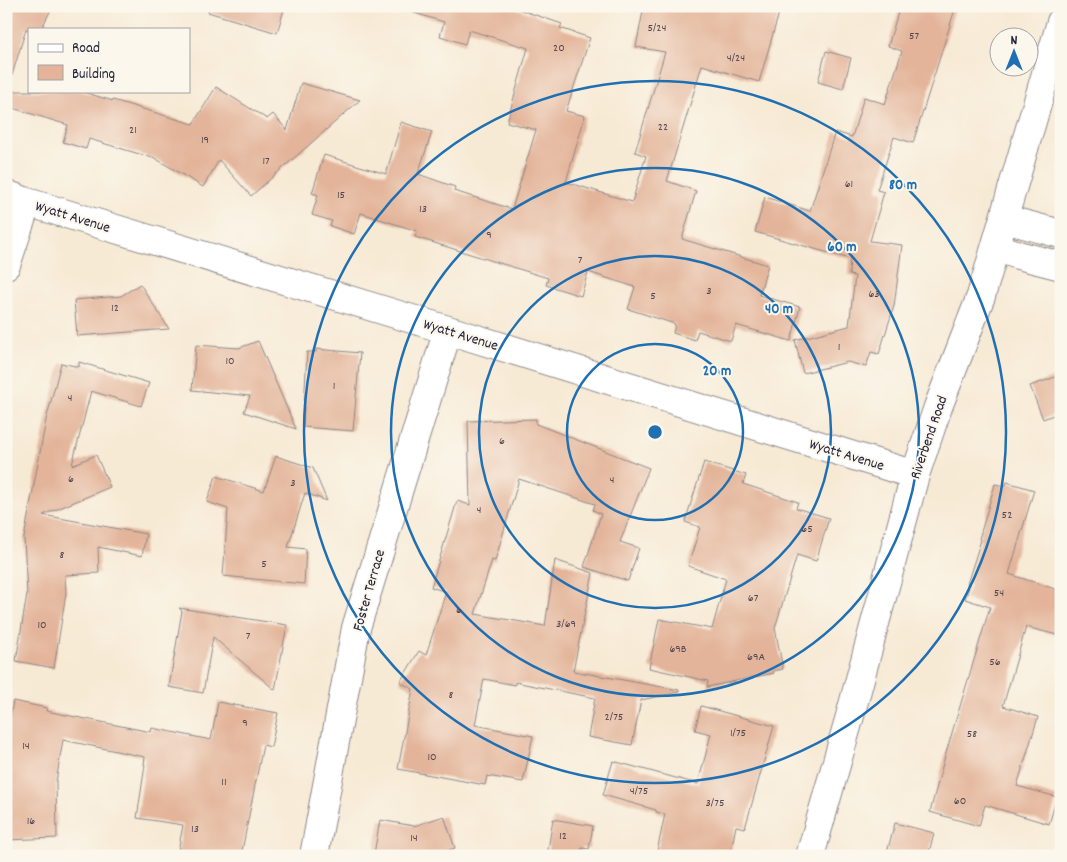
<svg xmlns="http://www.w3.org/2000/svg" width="1067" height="862" font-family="Dekko,sans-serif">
  <rect width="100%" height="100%" fill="#fbf7ec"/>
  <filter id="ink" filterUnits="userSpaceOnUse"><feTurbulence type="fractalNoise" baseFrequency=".02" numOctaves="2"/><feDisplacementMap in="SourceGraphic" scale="10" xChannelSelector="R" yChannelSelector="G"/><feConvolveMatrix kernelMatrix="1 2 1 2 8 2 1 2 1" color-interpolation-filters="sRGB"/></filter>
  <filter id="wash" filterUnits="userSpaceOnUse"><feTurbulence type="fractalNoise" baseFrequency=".0096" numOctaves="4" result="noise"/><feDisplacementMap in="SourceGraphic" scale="20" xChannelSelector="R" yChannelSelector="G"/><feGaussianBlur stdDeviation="1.12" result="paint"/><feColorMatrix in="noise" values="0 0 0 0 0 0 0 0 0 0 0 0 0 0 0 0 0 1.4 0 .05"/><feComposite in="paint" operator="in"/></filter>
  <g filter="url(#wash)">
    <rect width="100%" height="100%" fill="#f7ead5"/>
    <g id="blocks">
      <!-- building -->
      <path fill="#e3b499" d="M6,6H53L41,29H26L12,75L6,74Z
        M209,6H285L277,33L208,12Z
        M411,6H509L562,24L560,28L590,38L566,111L585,116L566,182L632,202L646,156L635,152L665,52L636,47L644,6H781L759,82L702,65L667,181L696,191L682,239L768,265L759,295L800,307L791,341L736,325L731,341L698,331L695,340L673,333L675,324L628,309L635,287L588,272L581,296L546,285L548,278L415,237L417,231L361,213L354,234L330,226L332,221L312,215L318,195L312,193L324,155L386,174L401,122L432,132L418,174L455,187L454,191L512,209L536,130L507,122L528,48L469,30L465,44L440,36L444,22L411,12Z
        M900,6H956L913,143L894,137L877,190L884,192L870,241L902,245L894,306L879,354L871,352L866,367L848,362L803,373L795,340L849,326L855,276L849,275L850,259L755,232L765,197L810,211L835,132L852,137L864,97L885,104L902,51L888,46Z
        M826,51L851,58L843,89L818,82Z
        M301,83L360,100L251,196L219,160L203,187L153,157V158L89,139L86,149L63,142L68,125L6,106V91H80L113,101V100L193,124L216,87L267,119L273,114L287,130Z
        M140,284L169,329L77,336L74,300L121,296Z
        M258,341L296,429L244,412L250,396L192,390L196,345L239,348Z
        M316,349L360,353L353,431L303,427L307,352H316Z
        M79,362L149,383L141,406L91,391L72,465L96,455L110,487L43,515L146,534L142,556L98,547L99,573L65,575L66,593L54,668L16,661L27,594L24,538L46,420L61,363L79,367Z
        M1061,375V412L1043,419L1030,386Z
        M536,419V424L649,468L620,542L639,548L628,581L584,567L601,514L593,510L595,504L519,479L495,561L492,560L475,614L545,626L555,560L593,573L573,671L679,690V692L641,700L632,745L588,737L595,698L515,682V685L484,679L475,725L533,736L523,782L487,776L485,785L398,769L413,689L400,682L419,651L426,655L446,592L431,587L457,501L470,505L468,421Z
        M276,456L313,468L327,501L305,493L288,547L306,549L304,584L223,576L228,509L207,502L216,476L264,491Z
        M704,462L746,475L743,484L798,502L796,508L829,518L816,561L797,555L775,628L783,669L773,671L774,673L707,687L708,681L649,668L659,619L712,629L726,579L688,566L700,527L685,522Z
        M1007,482L1034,490L1009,574L1061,591V636L1026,627L1003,706L1038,717L1017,786L1057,797L1049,824L985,805L979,826L930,812L945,756L990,607L965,599L970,585L967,584L981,540L979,539L995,484L1005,486Z
        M179,608L287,625L275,690L213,637L203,693L169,687L182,611Z
        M13,701L47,708L46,711L151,732L152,728L211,740L218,702L278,713L271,747L263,745L241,856H177L183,825L137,818L145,765H144L145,757L63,740L56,782L57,838L6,840V740Z
        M701,706L774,726L745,828L736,826L730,856H656L665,814L656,812V810L603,795L613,761L698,784L711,734L695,730Z
        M444,816L455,848L432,856H386L374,854L380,820L414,826Z
        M553,819L593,826L589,849L582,848L581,856H547Z
        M895,823L934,833L928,856H886Z"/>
    </g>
  </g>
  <g filter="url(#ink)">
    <use href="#blocks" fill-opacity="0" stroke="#8c8688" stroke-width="1"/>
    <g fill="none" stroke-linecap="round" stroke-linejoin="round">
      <!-- minor casing -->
      <g stroke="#8c8688" stroke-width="30">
        <path id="minor" d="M6,194L27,202L448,330L915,475
          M6,265L27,202
          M314,856L356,628L448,330"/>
      </g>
      <!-- major casing -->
      <g stroke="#8c8688" stroke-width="30">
        <path id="major" d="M1004,219L1061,234
          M996,247L1018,255L1061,266
          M810,856L850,716L915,475L938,407L981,296L1061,22"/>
      </g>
      <!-- minor -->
      <use href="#minor" stroke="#fff" stroke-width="28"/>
      <!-- major -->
      <use href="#major" stroke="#fff" stroke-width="28"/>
    </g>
  </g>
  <!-- distance rings -->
  <g fill="none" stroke="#1f6fb2" stroke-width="2.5">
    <circle cx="655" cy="432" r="88"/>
    <circle cx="655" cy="432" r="176"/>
    <circle cx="655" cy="432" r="264"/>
    <circle cx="655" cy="432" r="351"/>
  </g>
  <g text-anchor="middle" stroke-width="4" stroke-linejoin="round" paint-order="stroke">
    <!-- number labels -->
    <g font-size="12" fill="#524652">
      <text x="657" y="31">5/24</text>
      <text x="914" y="39">57</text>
      <text x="559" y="51">20</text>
      <text x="736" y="61">4/24</text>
      <text x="663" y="130">22</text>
      <text x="133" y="133">21</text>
      <text x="205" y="143">19</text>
      <text x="266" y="164">17</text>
      <text x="849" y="187">61</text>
      <text x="341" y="198">15</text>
      <text x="423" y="212">13</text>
      <text x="489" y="238">9</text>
      <text x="580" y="263">7</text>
      <text x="709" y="294">3</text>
      <text x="874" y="297">63</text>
      <text x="653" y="299">5</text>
      <text x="115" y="311">12</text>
      <text x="839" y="350">1</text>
      <text x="230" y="364">10</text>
      <text x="334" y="389">1</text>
      <text x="70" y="401">4</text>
      <text x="502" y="444">6</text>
      <text x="71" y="482">6</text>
      <text x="612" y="483">4</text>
      <text x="293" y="486">3</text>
      <text x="479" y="513">4</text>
      <text x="1007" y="518">52</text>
      <text x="807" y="532">65</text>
      <text x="62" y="558">8</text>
      <text x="264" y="567">5</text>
      <text x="999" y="596">54</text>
      <text x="753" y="601">67</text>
      <text x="459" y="613">6</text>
      <text x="566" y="627">3/69</text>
      <text x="42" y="628">10</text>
      <text x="248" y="639">7</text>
      <text x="678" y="652">69B</text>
      <text x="756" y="660">69A</text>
      <text x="995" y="665">56</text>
      <text x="451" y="698">8</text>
      <text x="614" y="720">2/75</text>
      <text x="245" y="726">9</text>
      <text x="738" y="736">1/75</text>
      <text x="972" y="737">58</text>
      <text x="26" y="749">14</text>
      <text x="432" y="760">10</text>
      <text x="224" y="785">11</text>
      <text x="639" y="794">4/75</text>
      <text x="960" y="804">60</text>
      <text x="715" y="806">3/75</text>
      <text x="31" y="824">16</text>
      <text x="195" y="832">13</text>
      <text x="563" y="839">12</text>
      <text x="414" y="841">14</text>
    </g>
    <!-- street labels -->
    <g font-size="15" fill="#22223b" stroke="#fbf7ec">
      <text transform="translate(73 216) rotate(17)" y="5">Wyatt Avenue</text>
      <text transform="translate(461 334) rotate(17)" y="5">Wyatt Avenue</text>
      <text transform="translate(928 437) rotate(-71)" y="5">Riverbend Road</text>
      <text transform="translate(847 454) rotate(17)" y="5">Wyatt Avenue</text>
      <text transform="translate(368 590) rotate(-74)" y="5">Foster Terrace</text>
    </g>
  </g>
  <circle cx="655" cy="432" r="8" fill="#1f6fb2" stroke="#fbf7ec" stroke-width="2.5"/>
  <g font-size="15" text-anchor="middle" font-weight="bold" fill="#1f6fb2" stroke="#fbf7ec" stroke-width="4" stroke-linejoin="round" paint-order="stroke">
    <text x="903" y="189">80 m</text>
    <text x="842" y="251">60 m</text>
    <text x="779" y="313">40 m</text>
    <text x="717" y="375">20 m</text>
  </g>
  <!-- margin -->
  <rect width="1067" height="862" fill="none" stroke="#fbf7ec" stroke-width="25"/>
  <!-- legend -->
  <rect x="28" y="28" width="162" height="65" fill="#fbf7ec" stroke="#a4a2a5"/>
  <rect x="38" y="44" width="25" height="8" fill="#ffffff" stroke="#a4a2a5"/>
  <text x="72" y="52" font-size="15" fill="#22223b">Road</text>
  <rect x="38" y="65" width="25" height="15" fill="#e3b499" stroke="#a4a2a5"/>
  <text x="72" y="78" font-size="15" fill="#22223b">Building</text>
  <!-- north arrow -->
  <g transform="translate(1014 52)"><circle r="24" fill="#fbf7ec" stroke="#a4a2a5"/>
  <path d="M0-4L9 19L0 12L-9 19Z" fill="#1f6fb2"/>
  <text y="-8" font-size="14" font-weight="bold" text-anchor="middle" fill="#22223b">N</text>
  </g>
</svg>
